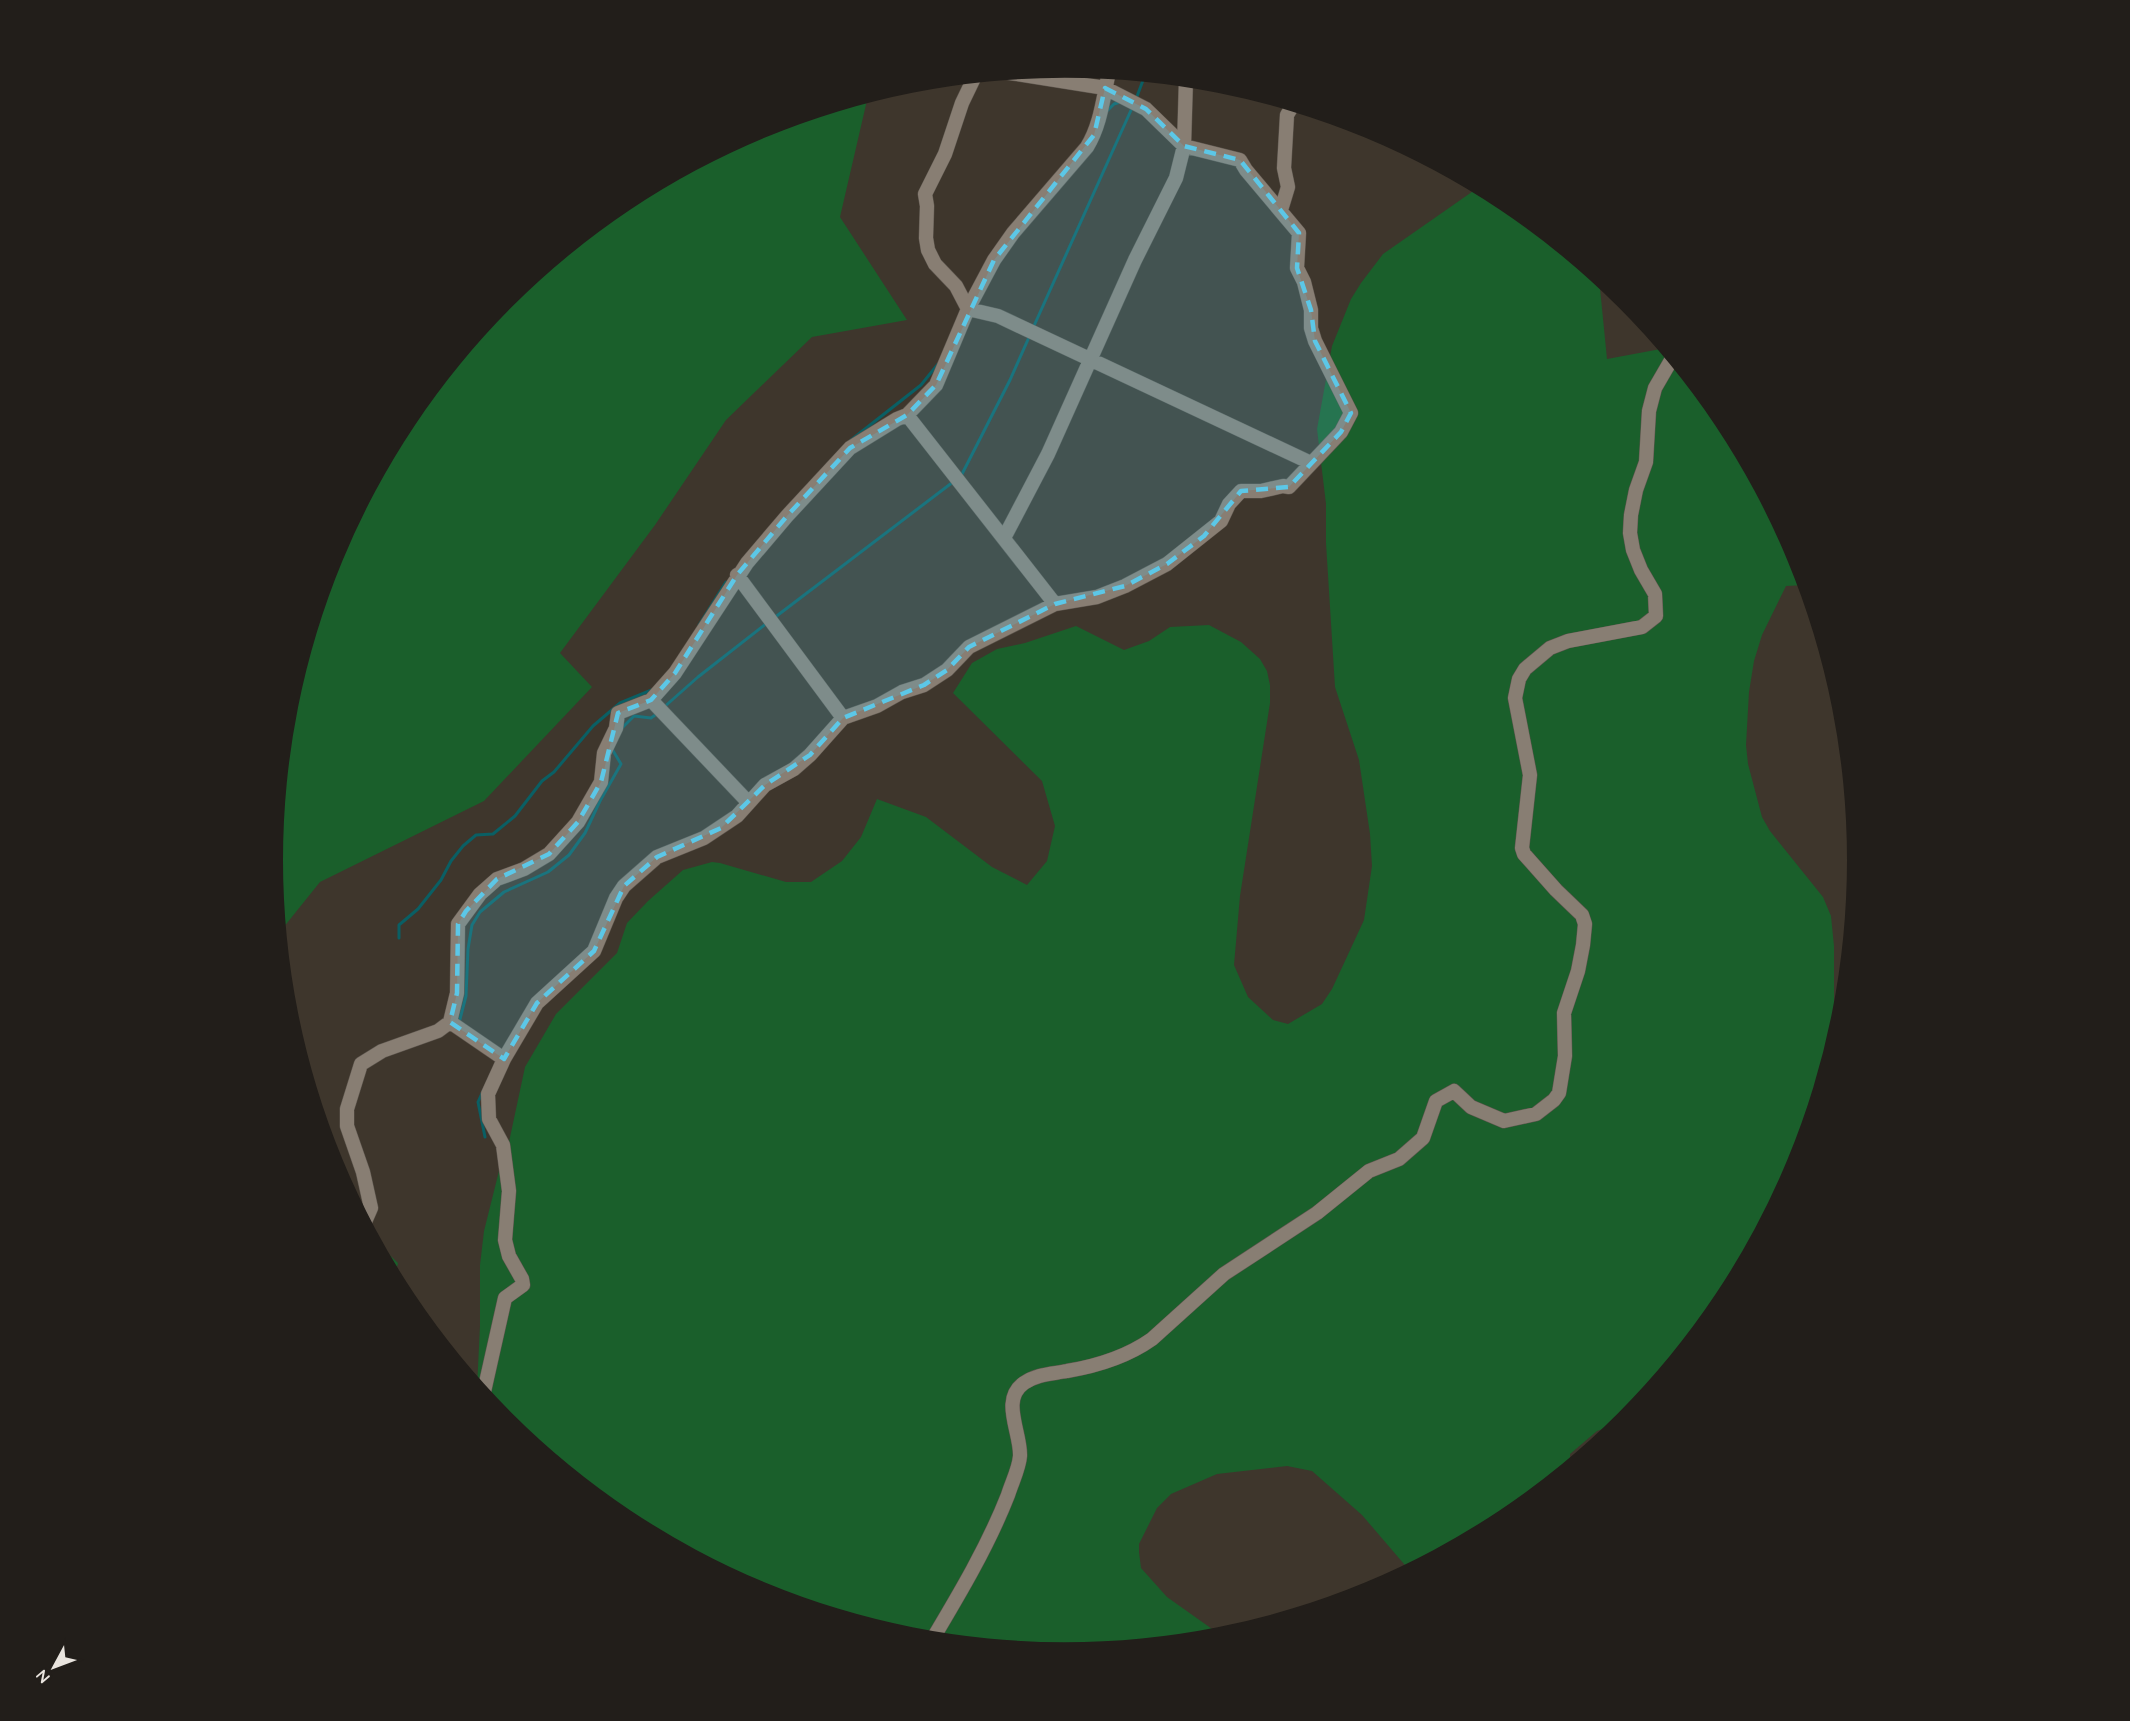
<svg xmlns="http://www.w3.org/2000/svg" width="2130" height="1721" font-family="Quicksand,sans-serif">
  <rect width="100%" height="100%" fill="#3e362c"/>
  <!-- green -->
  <path fill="#1a5f2b" d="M868,96L840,217L907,320L812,337L726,420L655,525L560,653L592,687L484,801L320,882L279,933L272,860L287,705L333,557L406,420L505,300L625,201L762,128Z
    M1479,187L1506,201L1599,278L1607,359L1666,348L1725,420L1798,557L1806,585L1786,586L1762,635L1754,661L1749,692L1746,745L1748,764L1762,817L1770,831L1823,897L1831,916L1834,946V1043L1797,1164L1724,1301L1625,1421L1597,1431L1570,1454V1467L1505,1520L1410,1571L1362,1515L1312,1471L1287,1466L1217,1474L1171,1494L1157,1508L1139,1544V1552L1141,1568L1167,1597L1222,1636L1223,1637L1219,1638L1065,1653L910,1638L761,1593L624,1520L504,1421L477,1388L480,1326V1265L484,1231L503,1155L509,1142L525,1067L556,1014L617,953L627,923L648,901L683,870L712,862L720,863L786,882H811L842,861L861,837L877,799L926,817L992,867L1027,885L1047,861L1055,826L1042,781L953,693L972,663L997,649L1025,643L1076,626L1124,650L1149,641L1170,627L1209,625L1241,642L1260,659L1267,671L1270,685V703L1240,896L1234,965L1248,997L1273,1020L1288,1024L1322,1004L1332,989L1364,920L1372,866L1370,834L1359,760L1335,687L1326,543V504L1317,429L1332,346L1351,299L1361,283L1383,254Z
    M371,1237L398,1263L394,1279Z"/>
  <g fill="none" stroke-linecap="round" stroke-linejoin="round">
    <!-- stream -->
    <path stroke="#0a5f64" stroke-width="3" d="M1136,99L1145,75
      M1106,112L1114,104L1120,102
      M1033,328L1132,108
      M851,440L921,385L938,364
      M961,476L1010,380L1030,335
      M774,618L953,482
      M699,625L726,582
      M663,708L698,677L767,623
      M621,729L634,716L651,718L658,713
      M399,938V925L418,909L441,880L451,861L463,846L476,835L493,834L515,816L542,781L554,772L593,726L620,703L654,689
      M459,1023L466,996L468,949L472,925L480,912L504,892L548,872L569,855L585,833L600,801L621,764L612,749
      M483,1091L478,1102L485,1137"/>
    <!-- minor casing -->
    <g stroke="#5c554d" stroke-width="15">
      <path id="minor" d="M975,76L962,103L945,154L925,194L927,206L926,238L928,250L935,264L956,286L968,309L998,316L1311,463
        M1281,210L1288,187L1284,168L1287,115L1293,105
        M907,415L1055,604
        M1004,538L1048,454L1135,260L1176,178L1184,146L1186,79
        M737,575L843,718
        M651,700L748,802
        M450,1022L504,1059
        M364,1224L371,1208L363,1172L347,1126V1109L361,1064L382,1051L438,1031L450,1022L457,993L458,924L480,894L497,879L524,869L549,854L578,822L601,782L604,753L616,728L618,713L651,700L675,673L747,563L787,516L850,448L897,419L907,415L936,385L968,309L994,260L1013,233L1087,147C1101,124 1103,98 1109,72
        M483,1396L505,1298L523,1285L522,1279L509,1256L505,1240L509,1191L503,1145L489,1119L488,1094L504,1059L537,1003L594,951L616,898L624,886L657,857L704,838L737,816L765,785L794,769L810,755L843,718L877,706L902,692L924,685L947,670L969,647L1055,604L1097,597L1125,586L1167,564L1221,521L1229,504L1241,491H1261L1283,486L1289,487L1341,432L1351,413L1315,341L1311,328V310L1304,282L1297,268L1299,233L1246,170L1240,160L1184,146L1146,109L1105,88L1010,73
        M932,1640C960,1593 988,1546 1008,1495C1012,1482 1019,1469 1020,1456C1021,1432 1000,1400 1024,1383C1037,1374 1052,1374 1067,1371C1097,1366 1128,1356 1152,1339L1224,1274L1317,1213L1369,1171L1399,1159L1423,1138L1436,1101L1454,1091L1471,1107L1504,1121L1536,1114L1554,1100L1559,1093L1565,1056L1564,1013L1578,971L1583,945L1585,924L1582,915L1556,890L1524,854L1522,848L1530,775L1515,698L1519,679L1525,669L1550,648L1568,641L1642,627L1656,616L1655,594L1641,570L1633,550L1630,533L1631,515L1636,490L1646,462L1649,411L1655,388L1673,357"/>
    </g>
    <!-- minor -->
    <use href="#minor" stroke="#887e73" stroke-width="14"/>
  </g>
  <!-- marked area -->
  <path fill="#5cc7e7" fill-opacity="0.2" stroke="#5cc7e7" stroke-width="4.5" stroke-dasharray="12 8" stroke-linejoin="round" d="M1105,88L1146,109L1184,146L1240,160L1299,233L1297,268L1311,310L1315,341L1351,413L1341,432L1289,487L1241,491L1204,536L1167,564L1125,586L1055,604L969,647L947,670L924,685L843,718L810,755L765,785L721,828L657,857L624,886L594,951L537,1003L504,1059L450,1022L457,993L458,924L466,911L497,879L549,854L578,822L601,782L618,713L651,700L675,673L737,575L787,516L850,448L907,415L936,385L994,260L1094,135Z"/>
  <!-- crop -->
  <path d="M0 0H2130V1721H0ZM283 860a782 782 0 1 1 1564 0a782 782 0 1 1-1564 0Z" fill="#221e1a" fill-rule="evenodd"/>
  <!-- north arrow -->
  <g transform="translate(54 1667) rotate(229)" stroke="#221e1a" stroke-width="4.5" paint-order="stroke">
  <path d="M0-4.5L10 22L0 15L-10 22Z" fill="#e9e4de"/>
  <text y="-9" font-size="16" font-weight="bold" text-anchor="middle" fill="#e9e4de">N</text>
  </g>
</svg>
